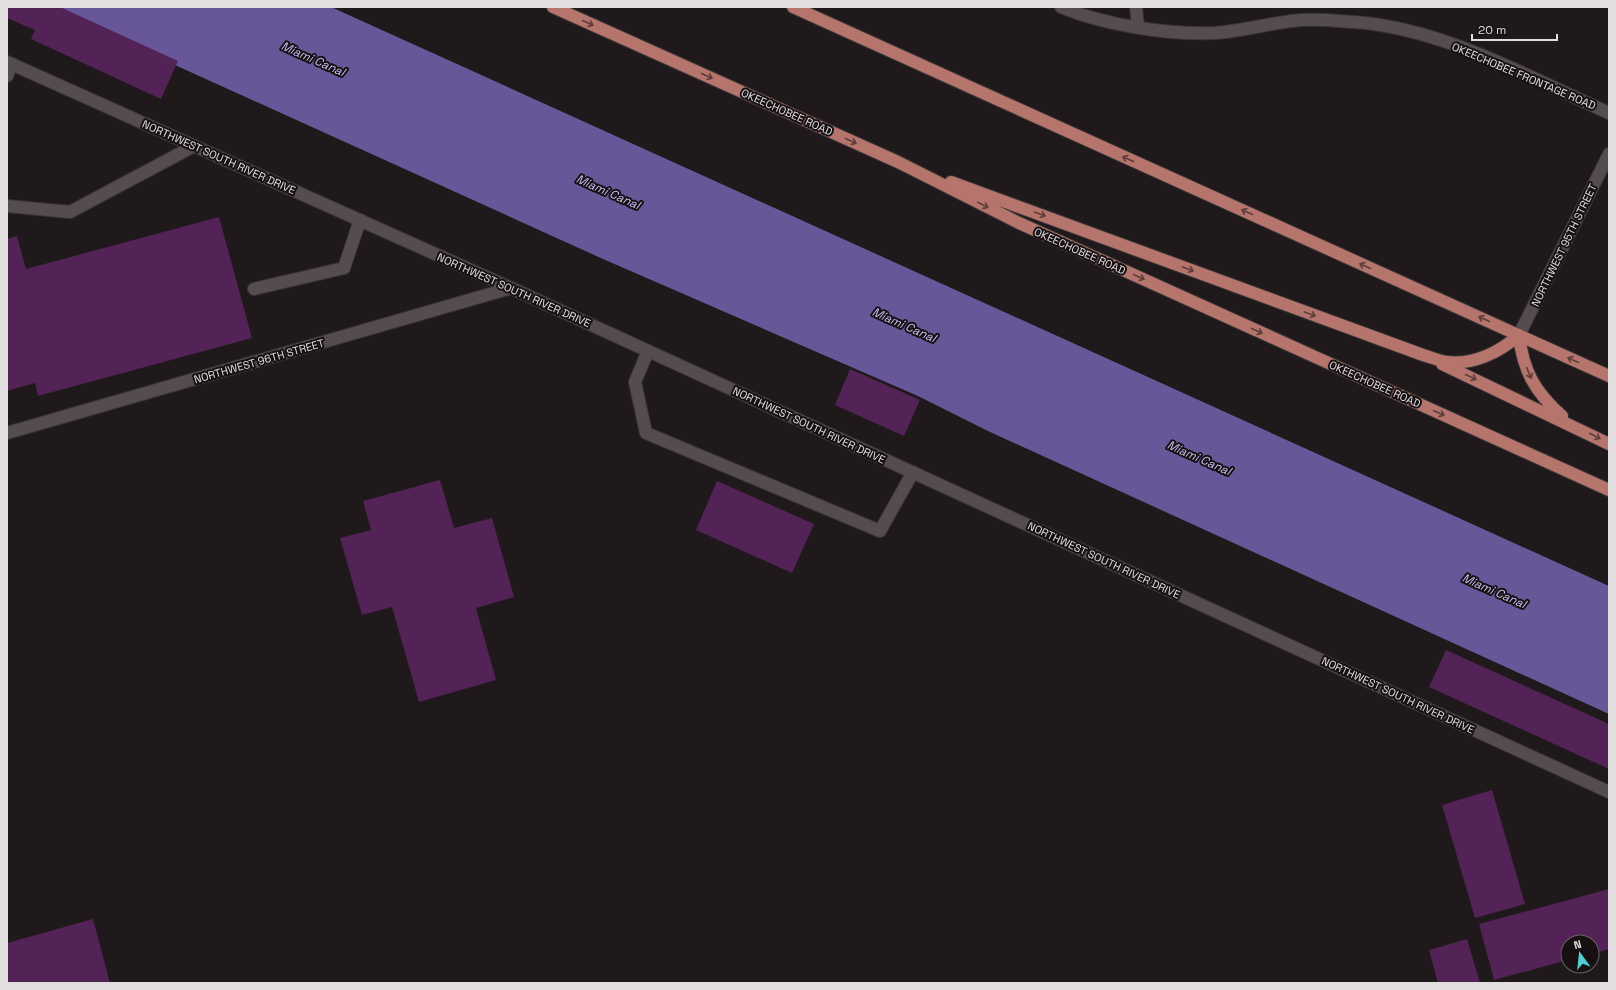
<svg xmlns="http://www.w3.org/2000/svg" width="1616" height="990" font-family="'Space Grotesk',sans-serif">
  <rect width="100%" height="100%" fill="#20191b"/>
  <!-- water -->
  <path fill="#675799" d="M47,7H331L1609,586V714L990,432L918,396L603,259Z"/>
  <!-- building -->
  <path fill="#532256" d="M7,7H60L178,61L161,99L31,39L35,30L7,18Z
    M219,217L252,338L38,396L35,383L7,391V239L17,236L26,269Z
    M850,369L920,400L904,436L835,405Z
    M440,480L454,528L492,518L514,597L476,608L496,680L419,702L392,607L362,615L340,538L371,530L363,501Z
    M717,481L814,524L792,573L696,530Z
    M1446,650L1609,724V769L1429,687Z
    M1492,790L1525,904L1475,918L1442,805Z
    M1609,889V949L1592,954V942H1568V960L1494,980L1479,924Z
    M93,919L110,983H7V943Z
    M1467,939L1480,983H1438L1429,950Z"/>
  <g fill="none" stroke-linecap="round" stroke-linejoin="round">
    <!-- service casing -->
    <g stroke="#393536" stroke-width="14">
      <path id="service" d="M1136,7L1138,27
        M7,76L12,64
        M7,206L70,212L194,146
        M254,289L344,268L360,220
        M648,351L635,382L646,433L880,531L913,472"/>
    </g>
    <!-- minor casing -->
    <g stroke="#393536" stroke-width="14">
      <path id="minor" d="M7,433L511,288"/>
    </g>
    <!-- tertiary casing -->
    <g stroke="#393536" stroke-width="14">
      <path id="tertiary" d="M1061,7C1104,25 1168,35 1215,33C1244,31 1273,22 1302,20C1319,19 1337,21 1354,22C1442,28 1529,77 1609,113
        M7,62L511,288L1609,792
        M1519,335L1609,154"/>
    </g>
    <!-- trunk casing -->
    <g stroke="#393536" stroke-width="14">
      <path id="trunk" d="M553,7L898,162L1017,222L1609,490
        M793,7L1609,376
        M951,182L1423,355C1430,357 1439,361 1447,362C1474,365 1500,352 1519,335
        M1519,335C1523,371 1535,392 1562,416
        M1442,364L1609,444"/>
    </g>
    <!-- service -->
    <use href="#service" stroke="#554c4f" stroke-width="12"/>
    <!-- minor -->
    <use href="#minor" stroke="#554c4f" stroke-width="12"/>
    <!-- tertiary -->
    <use href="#tertiary" stroke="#554c4f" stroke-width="12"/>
    <!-- trunk -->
    <use href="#trunk" stroke="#b6756c" stroke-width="12"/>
  </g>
  <!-- one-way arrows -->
  <defs><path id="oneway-shaft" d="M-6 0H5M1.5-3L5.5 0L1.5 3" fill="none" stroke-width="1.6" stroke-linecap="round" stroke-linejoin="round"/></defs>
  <g stroke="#5e3d3a">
    <use href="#oneway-shaft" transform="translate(588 23) rotate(24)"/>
    <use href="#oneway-shaft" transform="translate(707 76) rotate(24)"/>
    <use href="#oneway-shaft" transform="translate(851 141) rotate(24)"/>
    <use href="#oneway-shaft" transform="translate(1128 159) rotate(-156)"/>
    <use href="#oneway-shaft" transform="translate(983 205) rotate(27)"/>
    <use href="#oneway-shaft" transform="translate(1247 212) rotate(-156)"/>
    <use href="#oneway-shaft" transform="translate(1040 214) rotate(20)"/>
    <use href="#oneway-shaft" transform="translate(1365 266) rotate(-156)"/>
    <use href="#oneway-shaft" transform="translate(1188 269) rotate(20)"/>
    <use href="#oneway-shaft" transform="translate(1139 277) rotate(24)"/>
    <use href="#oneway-shaft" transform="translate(1310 314) rotate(20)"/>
    <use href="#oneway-shaft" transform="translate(1484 319) rotate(-156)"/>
    <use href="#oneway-shaft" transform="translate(1257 331) rotate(24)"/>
    <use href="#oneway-shaft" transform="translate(1573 360) rotate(-156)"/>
    <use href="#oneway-shaft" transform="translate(1529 373) rotate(67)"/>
    <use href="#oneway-shaft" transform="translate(1471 377) rotate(25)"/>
    <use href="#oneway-shaft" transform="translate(1439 413) rotate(24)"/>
    <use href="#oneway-shaft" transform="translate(1595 436) rotate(27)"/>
  </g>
  <g text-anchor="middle" stroke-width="4" stroke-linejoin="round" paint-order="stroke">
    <!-- street labels -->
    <g font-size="11" fill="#e2ddde" stroke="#161012">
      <text transform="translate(1524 76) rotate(23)" y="4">OKEECHOBEE FRONTAGE ROAD</text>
      <text transform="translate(787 112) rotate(24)" y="4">OKEECHOBEE ROAD</text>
      <text transform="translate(219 157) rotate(24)" y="4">NORTHWEST SOUTH RIVER DRIVE</text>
      <text transform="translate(1564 245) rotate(-64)" y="4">NORTHWEST 95TH STREET</text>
      <text transform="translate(1080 251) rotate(24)" y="4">OKEECHOBEE ROAD</text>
      <text transform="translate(514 290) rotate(24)" y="4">NORTHWEST SOUTH RIVER DRIVE</text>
      <text transform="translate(259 361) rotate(-16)" y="4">NORTHWEST 96TH STREET</text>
      <text transform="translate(1375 384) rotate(24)" y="4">OKEECHOBEE ROAD</text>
      <text transform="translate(809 425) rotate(25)" y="4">NORTHWEST SOUTH RIVER DRIVE</text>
      <text transform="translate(1104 560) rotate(25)" y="4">NORTHWEST SOUTH RIVER DRIVE</text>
      <text transform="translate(1398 695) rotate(25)" y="4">NORTHWEST SOUTH RIVER DRIVE</text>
    </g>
    <!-- water labels -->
    <g font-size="12" font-style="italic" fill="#cec3fc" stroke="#161012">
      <text transform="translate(313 59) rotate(24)" y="4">Miami Canal</text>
      <text transform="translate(608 192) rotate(24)" y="4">Miami Canal</text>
      <text transform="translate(904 325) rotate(24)" y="4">Miami Canal</text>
      <text transform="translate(1199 458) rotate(24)" y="4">Miami Canal</text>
      <text transform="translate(1494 591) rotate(24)" y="4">Miami Canal</text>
    </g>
  </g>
  <!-- border -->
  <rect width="1616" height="990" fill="none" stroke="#e2ddde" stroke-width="16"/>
  <!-- north arrow -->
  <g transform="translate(1580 954) rotate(345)"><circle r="19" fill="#161012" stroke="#686264"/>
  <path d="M0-3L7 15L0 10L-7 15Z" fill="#52cdcf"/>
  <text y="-6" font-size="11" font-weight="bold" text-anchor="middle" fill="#e2ddde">N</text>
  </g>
  <!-- scale -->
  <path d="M1472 34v6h85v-6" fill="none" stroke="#e2ddde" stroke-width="2"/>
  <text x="1478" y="34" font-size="12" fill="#e2ddde" stroke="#161012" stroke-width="3" paint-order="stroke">20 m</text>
</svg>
